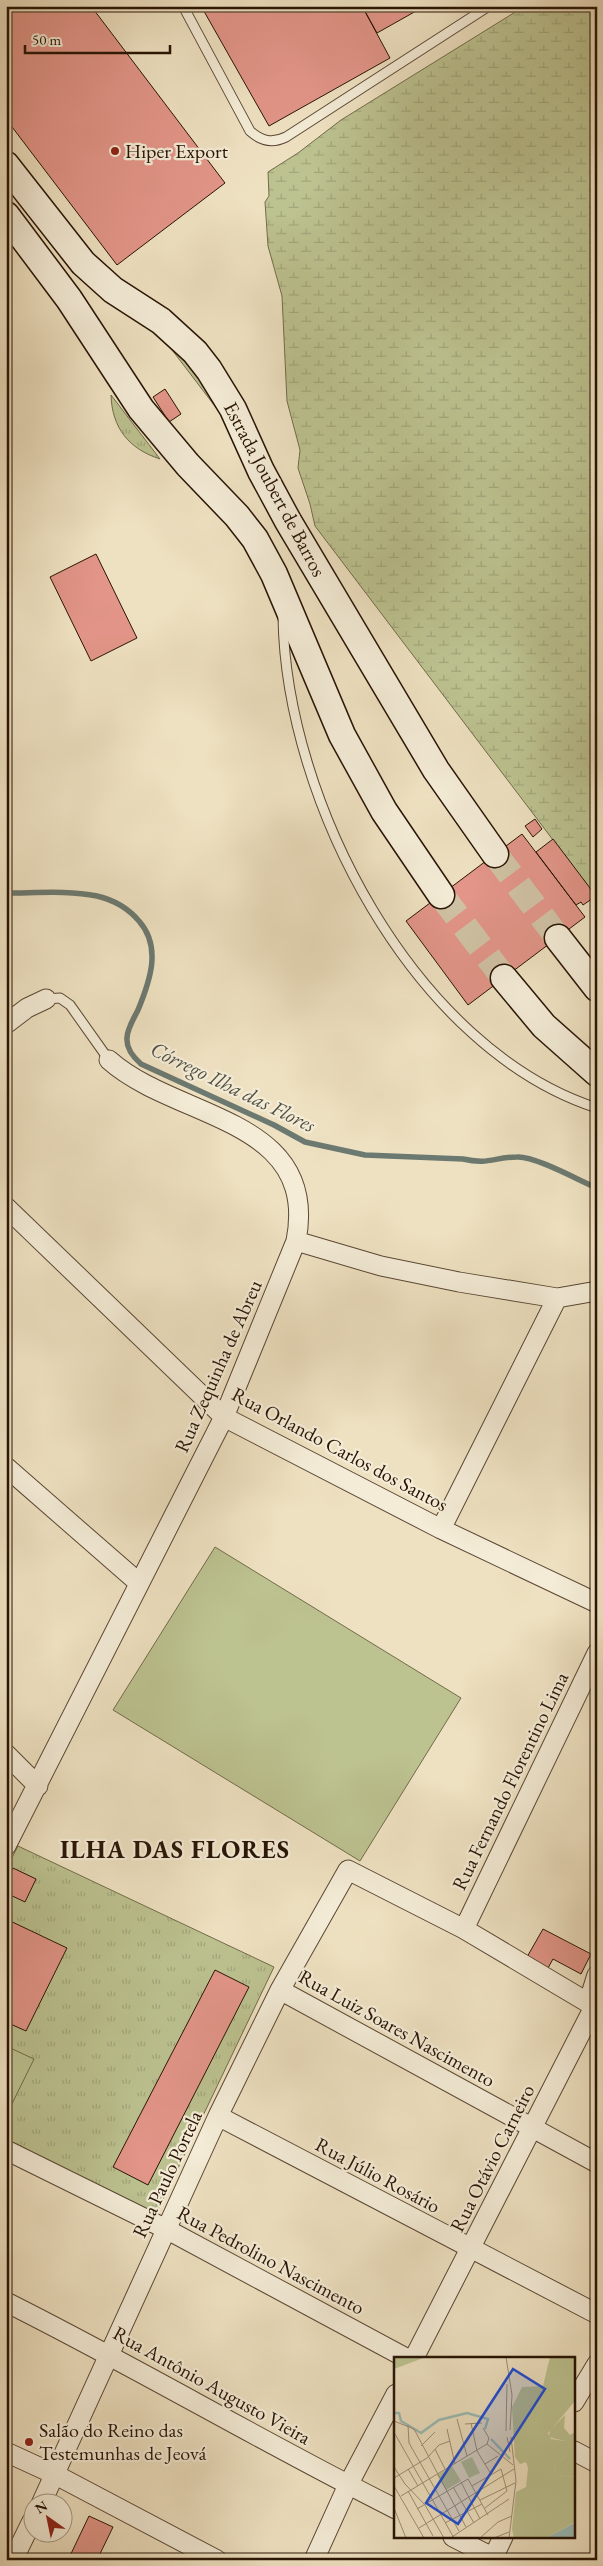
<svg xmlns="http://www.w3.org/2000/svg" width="603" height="2566" font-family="'EB Garamond',serif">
  <defs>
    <pattern id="grass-tufts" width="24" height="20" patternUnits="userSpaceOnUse" patternTransform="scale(1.25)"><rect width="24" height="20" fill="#bcc290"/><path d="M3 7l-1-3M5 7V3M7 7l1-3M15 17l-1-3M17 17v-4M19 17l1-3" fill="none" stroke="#a2a67b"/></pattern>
    <pattern id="wetland-marsh" width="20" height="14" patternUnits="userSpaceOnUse" patternTransform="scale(1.25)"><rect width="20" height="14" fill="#bcc290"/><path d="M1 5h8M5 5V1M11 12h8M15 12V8" fill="none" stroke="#a2a67b"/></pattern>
  </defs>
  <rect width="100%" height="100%" fill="#eee1c1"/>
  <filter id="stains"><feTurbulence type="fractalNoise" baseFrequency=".004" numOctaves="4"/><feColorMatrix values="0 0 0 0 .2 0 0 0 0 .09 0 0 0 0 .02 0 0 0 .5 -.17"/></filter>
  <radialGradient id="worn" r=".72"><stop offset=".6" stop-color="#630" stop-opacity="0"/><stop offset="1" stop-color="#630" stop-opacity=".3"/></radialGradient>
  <!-- grass -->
  <path fill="url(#grass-tufts)" stroke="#726b4a" d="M166,342L191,363L227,422Z
    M111,395L160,459C129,449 112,428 111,395Z
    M18,1846L274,1967L156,2214L6,2143V1869Z"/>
  <!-- wetland -->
  <path fill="url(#wetland-marsh)" stroke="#726b4a" d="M525,6H597V898L315,526L310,504L298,468L300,450L287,401L282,296L268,246L265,202L269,196L268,172L298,153L341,120Z"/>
  <!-- pitch -->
  <path fill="#bcc290" stroke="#726b4a" d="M215,1547L461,1698L360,1861L113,1710Z
    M6,2046L34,2059L6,2116Z"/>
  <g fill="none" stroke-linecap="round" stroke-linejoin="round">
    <!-- stream -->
    <path stroke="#6c7970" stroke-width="5.5" d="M6,893C36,893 68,890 97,896C114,900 128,908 139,921C162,947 150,981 138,1010C134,1018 127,1029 127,1038C126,1049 133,1057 141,1064L274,1125L305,1142L365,1155L463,1159C489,1165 494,1157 517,1157C535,1156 578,1180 597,1188"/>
  </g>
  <!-- building -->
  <path fill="#e29588" stroke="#281405" d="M6,6H91L225,183L117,265L6,119Z
    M201,6H362L390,58L269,126Z
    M362,6H425L377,33Z
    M165,389L181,414L169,422L153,397Z
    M96,554L137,638L91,661L50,577Z
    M535,819L542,829L533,837L525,826Z
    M522,834L585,917L468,1005L406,921Z
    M553,839L596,896L583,905L581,902L576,905L536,852Z
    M13,1868L36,1879L25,1902L6,1893V1883Z
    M6,1919L67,1948L26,2031L6,2022Z
    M543,1929L591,1954L581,1974L553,1959L548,1968L527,1957Z
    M215,1970L249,1987L148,2185L113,2167Z
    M89,2516L113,2527L97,2560H68Z"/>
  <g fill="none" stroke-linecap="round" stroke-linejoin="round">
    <!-- secondary-tunnel -->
    <path stroke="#d0c2a5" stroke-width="26" stroke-dasharray="26 13" stroke-linecap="butt" d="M495,854L558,938
      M441,895L504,978"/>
    <!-- service casing -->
    <g stroke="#5a4734" stroke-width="11">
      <path id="service" d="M183,6L250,131C261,141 272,144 286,137L489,6
        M283,618C286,801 414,1049 597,1108
        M46,999L60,998L70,1005L109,1060"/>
    </g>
    <!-- minor casing -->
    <g stroke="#5a4734" stroke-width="21">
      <path id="minor" d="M6,1024L27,1008L46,999
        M6,1207L224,1417L441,1529L597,1603
        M296,1241L381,1266L459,1282L557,1298L597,1291
        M6,1467L139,1583
        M441,1529L557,1298
        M6,1754L38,1786
        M6,1846L224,1417L296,1241C320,1117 176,1120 109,1060
        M464,1929L597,1653
        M280,1990L597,2163
        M218,2116L597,2314
        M6,2150L166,2229L406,2358
        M6,2302C138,2368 264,2443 396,2509
        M414,2358L594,2007L592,1991L597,1975
        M574,2402L597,2364
        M574,2451L597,2463
        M6,2452L56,2475L217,2560
        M41,2504L218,2116L280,1990L348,1870L464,1929L597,2008
        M453,2537L498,2560
        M13,2560L32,2521
        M314,2560L348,2485L396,2394
        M492,2560L503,2537"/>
    </g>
    <!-- secondary casing -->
    <g stroke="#281405" stroke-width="29">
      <path id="secondary" d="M6,165L83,263L113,290L161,321L195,352L209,370L233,409L261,471L288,521L436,770L495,854
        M6,215L69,299L141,409L188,465L237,516L255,539L274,574L342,735L384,811L441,895
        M558,938L597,988
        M504,978L544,1026L597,1073"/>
    </g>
    <!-- service -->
    <use href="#service" stroke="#f4ecd7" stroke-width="9"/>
    <!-- minor -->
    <use href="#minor" stroke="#f4ecd7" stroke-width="19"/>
    <!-- secondary -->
    <use href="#secondary" stroke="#f4ecd7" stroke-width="26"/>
  </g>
  <!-- markers -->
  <g fill="#8f2418" stroke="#f4ecd7" stroke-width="2">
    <circle cx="115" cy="151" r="5"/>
    <circle cx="29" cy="2442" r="5"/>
  </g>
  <g text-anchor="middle" stroke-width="4.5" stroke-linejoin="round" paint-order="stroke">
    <!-- poi labels -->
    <g font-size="20" fill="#281405" stroke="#f4ecd7" text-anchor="start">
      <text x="125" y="158">Hiper Export</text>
      <text x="39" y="2437">Salão do Reino das<tspan x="39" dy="23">Testemunhas de Jeová</tspan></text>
    </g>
    <!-- street labels -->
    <g font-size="20" fill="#281405" stroke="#f4ecd7">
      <text transform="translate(275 489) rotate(62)" y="7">Estrada Joubert de Barros</text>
      <text transform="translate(218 1366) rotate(-66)" y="7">Rua Zequinha de Abreu</text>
      <text transform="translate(340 1449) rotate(28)" y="7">Rua Orlando Carlos dos Santos</text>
      <text transform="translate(510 1781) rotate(-64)" y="7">Rua Fernando Florentino Lima</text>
      <text transform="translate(397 2028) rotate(29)" y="7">Rua Luiz Soares Nascimento</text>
      <text transform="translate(492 2158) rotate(-63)" y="7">Rua Otávio Carneiro</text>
      <text transform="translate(167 2174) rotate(-65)" y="7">Rua Paulo Portela</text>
      <text transform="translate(378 2175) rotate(28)" y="7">Rua Júlio Rosário</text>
      <text transform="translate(271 2260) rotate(28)" y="7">Rua Pedrolino Nascimento</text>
      <text transform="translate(212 2385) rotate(29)" y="7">Rua Antônio Augusto Vieira</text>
    </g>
    <!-- water labels -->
    <g font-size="21" font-style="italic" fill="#504f43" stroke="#f4ecd7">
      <text transform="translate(233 1087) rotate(26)" y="7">Córrego Ilha das Flores</text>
    </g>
    <!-- district labels -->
    <g font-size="25" font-weight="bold" letter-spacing="1" fill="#281405" stroke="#f4ecd7">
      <text x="175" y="1858">ILHA DAS FLORES</text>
    </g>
  </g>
  <!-- overview -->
  <g transform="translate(394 2357)">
    <rect width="181" height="181" fill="#eee1c1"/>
    <path d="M58,109L67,124L52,133L43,118Z" fill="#bcc290"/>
    <path d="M0,0H32L0,12ZM171,58L170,71L176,78L181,75V120L163,118L160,110L171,100V84L155,80L156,73Z" fill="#bcc290"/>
    <path d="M156,0H181V44L154,76L157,82L171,84L175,89L171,100L160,110L163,118L181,120V165L152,181H120L118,172L122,135L132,130L134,111L132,105L126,107L121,100L118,50L128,30L149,29Z" fill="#bcc290"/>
    <path d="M78,100L86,116L75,121L67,105Z" fill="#bcc290"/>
    <path d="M182,165L181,179L178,181H152Z" fill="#9abcb7"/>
    <path fill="none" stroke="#9abcb7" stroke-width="2.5" d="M0,56H5L7,64L27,76L45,63L73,56L94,62L91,72M97,82L116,102"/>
    <path fill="none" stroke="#9f8f76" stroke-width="1" d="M112,0L118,38L116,73M63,62L73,99M0,64L20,72L72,170M77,66L83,94L97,117M71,67L88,66M14,68L15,86L65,174M53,72L61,107M112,74L113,27M1,77L60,181M113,80L116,95M93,87L119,108M27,89L41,75M41,92L51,112M91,107L104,99M0,110L11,127L31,148L50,181M14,112L24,129M0,121L33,101L45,88L56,84M67,125L86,162M0,129L30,181M78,129L107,112L113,134L91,151M59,130L80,166M14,134L39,179M7,139L93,87L95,81L89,71M86,143L121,126M0,151L12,181M23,152L74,122L94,158M51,166L88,147M25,171L120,112M58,180L115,142M86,181L104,165L118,159M100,181L115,175M115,181L122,124L117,80"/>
    <path fill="#1d4ed8" fill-opacity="0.15" stroke="#1d4ed8" stroke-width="2.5" d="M119,12L151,32L64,167L32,146Z"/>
    <rect width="181" height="181" fill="none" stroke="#281405" stroke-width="2.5"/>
  </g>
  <!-- margin -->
  <rect width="603" height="2566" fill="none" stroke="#eee1c1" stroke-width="25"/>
  <rect x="8" y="8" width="588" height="2551" fill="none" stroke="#281405" stroke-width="2.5"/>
  <rect x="12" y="12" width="578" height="2541" fill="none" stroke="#281405"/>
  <!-- north arrow -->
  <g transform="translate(48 2518) rotate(327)"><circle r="24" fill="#f4ecd7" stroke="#a29683"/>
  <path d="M0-4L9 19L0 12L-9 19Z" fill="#8f2418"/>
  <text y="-8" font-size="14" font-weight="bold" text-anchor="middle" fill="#281405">N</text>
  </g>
  <!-- scale -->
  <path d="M25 45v8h145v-8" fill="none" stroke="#281405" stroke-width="2.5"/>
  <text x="32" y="45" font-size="15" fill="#281405" stroke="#f4ecd7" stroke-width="4" paint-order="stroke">50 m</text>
  <rect width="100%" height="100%" filter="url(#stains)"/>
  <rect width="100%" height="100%" fill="url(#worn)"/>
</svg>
